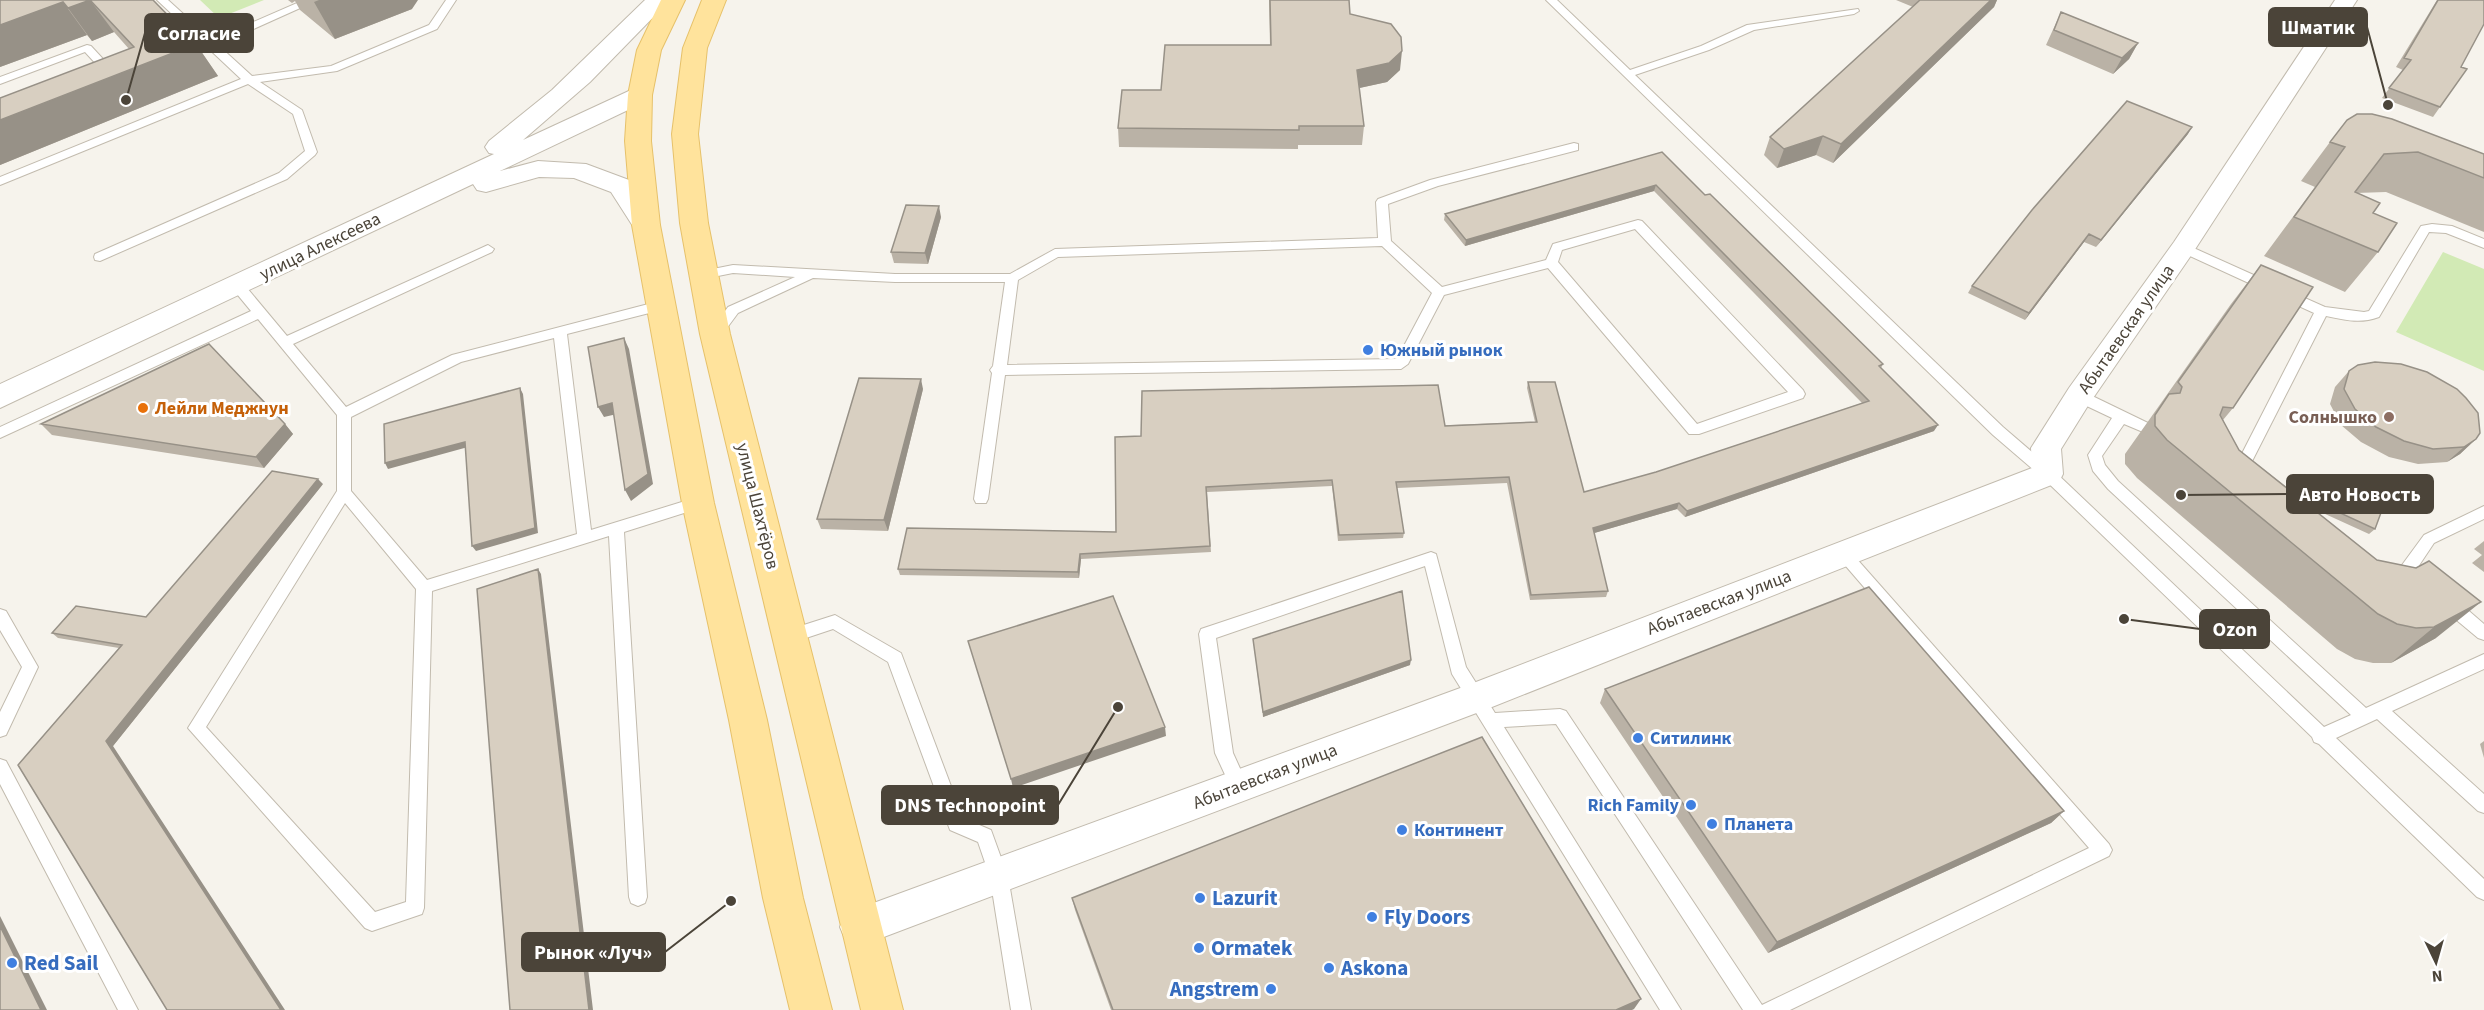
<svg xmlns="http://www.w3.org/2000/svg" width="2484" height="1010" font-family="'Source Sans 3',sans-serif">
  <rect width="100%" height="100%" fill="#f6f3ec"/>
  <!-- green -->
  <path fill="#d2eab5" d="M200,0H264L219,18Z
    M2443,252L2484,269V371L2396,332Z"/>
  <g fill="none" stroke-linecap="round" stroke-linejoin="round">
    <!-- service casing -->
    <g stroke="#c2bbae" stroke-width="2">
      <path id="service" d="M157,0H168L212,40L304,0H318L218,45L252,76L331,66L429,25L446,0H456L437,29L337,71L260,82L302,110L317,152L315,155L287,179L100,261L95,260L94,257L95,254L279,173L305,151L293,114L248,84L0,185V177L241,79Z
        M1546,0H1557L1630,70L1701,46L1747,25L1858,9L1859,11L1854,14L1754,30L1709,50L1635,75L2003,427L2053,470L2324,727L2351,715L2108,489L2093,471L2088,455L2112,418L2074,400L2072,396L2074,392H2084L2148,423L2150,427L2148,431L2143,432L2124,424L2102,456L2105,465L2118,481L2366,708L2484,654V669L2392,711L2484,794V813L2478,811L2377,719L2336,738L2484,879V900L2477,897L2319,744L2314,742L2312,737L2043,478L1993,435Z
        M87,45L91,46L116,73V77H108L85,52L0,84V77Z
        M1574,143L1578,144V150L1438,186L1388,204L1391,241L1442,287L1546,260L1553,244L1638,220L1642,221L1803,390L1805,394L1803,398L1699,434H1689L1548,268L1444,295L1408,364L1401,369L1005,375L988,499L986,503H976L974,499L992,373L990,370L993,366L1005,282H895L813,278L738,313L721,336L716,338L709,333L728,307L795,277L733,273L703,279L697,275L698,272L733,265L895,274H1010L1055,249L1378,238L1376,202L1378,199L1430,180ZM1635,229L1788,392L1697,424L1558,262L1562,250ZM1382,246L1432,293L1397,359L1007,365L1018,280L1058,257Z
        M2432,224L2452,226L2484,239V248L2446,233L2429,232L2379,317C2360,324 2345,320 2326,316L2244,477H2234L2232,473L2314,313L2179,251L2177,248L2179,245H2187L2325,307L2364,312L2369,311L2421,226Z
        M488,245L494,249L492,252L293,344L346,407L452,355L660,301L665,303L667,306L665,309L567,334L591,530L698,497L703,499L705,503L703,507L624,532L647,897L645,903L638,906L631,903L629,897L609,536L432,591L424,908L422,914L372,931L365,928L188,728L337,491V415L258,319L0,438V427L251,311L232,288L230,285L232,282H242L287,336ZM554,338L577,534L427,580L351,491V417L461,362ZM345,503L416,589L406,902L375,912L206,727Z
        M2484,506V519L2434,543L2414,573L2408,575L2402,573L2400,569L2402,565L2424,535Z
        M1843,547L1848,549L2109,844L2112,850L2109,856L1790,1010H1743L1556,724L1504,727L1681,1010H1660L1452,674L1425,566L1216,638L1233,753L1248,786L1245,792L1239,794L1233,792L1215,753L1199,634L1201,629L1431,552L1436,554L1466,667L1495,713L1560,709L1566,711L1762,1005L2089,848L1838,557L1835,553L1838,549Z
        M2448,596L2454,598L2484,624V640L2478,638L2442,608L2440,603L2442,598Z
        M0,609L6,611L38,667L6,735L0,737V712L22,667L0,630Z
        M835,615L901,653L963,818L991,830L1008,877L1031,1010H1011L990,877L978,842L950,830L888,662L833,629L791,643L785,641L783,636L785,631Z
        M0,759L6,761L138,1010H118L0,784Z"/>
    </g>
    <!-- minor casing -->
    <g stroke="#c2bbae" stroke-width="2">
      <path id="minor" d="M2335,0H2357L2192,254L2089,404L2061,449L2063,474L2059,482L1487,709L860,946L846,941L840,927L846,913L860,908L1463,687L2032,468L2031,448L2069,388L2174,242Z"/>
    </g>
    <!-- tertiary casing -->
    <g stroke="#c2bbae" stroke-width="2">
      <path id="tertiary" d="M645,0H670L590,82L523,140L631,90L640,88L649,90L652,95L649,100L500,171L538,161L586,164L629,180L660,225L656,231L646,234L636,231L611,192L574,178L539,177L486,192L477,190L473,184L0,408V384L494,154L489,153L485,147L489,141L552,90Z"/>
    </g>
    <!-- primary casing -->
    <g stroke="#e6c16a" stroke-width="2">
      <path id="primary" d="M661,0H685L661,50L652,95L651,141L660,225L714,503L767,720L803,898L832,1010H790L763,898L729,720L682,503L632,225L625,141L628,95L637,50Z
        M702,0H726L707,48L698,134L708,223L730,334L903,1010H861L700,334L680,223L672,134L683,48Z"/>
    </g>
    <!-- service -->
    <use href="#service" fill="#fff" fill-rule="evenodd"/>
    <!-- minor -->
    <use href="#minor" fill="#fff" fill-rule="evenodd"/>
    <!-- tertiary -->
    <use href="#tertiary" fill="#fff" fill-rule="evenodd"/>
    <!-- primary -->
    <use href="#primary" fill="#ffe39c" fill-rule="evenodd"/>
  </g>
  <!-- wall -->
  <path fill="#bab2a6" d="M0,0H153L196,44L218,76L0,165V98L129,49L114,32L92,41L87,35L0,67Z
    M288,0H319L412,9L335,39L300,10L295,1L292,3Z
    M1269,0H1349L1350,14L1400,70L1387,82L1359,88L1364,126L1362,145H1298V149L1119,147L1118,128L1270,45Z
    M1896,0H1997L1994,7L1833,163L1816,155L1777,168L1764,155L1770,137L1913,7Z
    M2437,0H2484L2461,67L2440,107L2433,117L2382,98L2403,70L2396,67Z
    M2061,12L2138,43L2129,59L2113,74L2046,45Z
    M2188,134L2096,247L2084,242L2025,320L1968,293L1972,286Z
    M2330,142L2484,154V232L2386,192L2356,193L2373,213L2378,252L2345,292L2264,256L2315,187L2301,181Z
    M1662,152L1705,195L1883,364L1881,368L1934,431L1685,517L1677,509L1594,533L1608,591L1606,597L1530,600L1507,483L1397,488L1404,533L1403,538L1338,541L1332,486L1207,492L1211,552L1081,559L1079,578L900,575L898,569L1116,532L1115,437L1535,422L1527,388L1528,382L1584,492L1656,472L1862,403L1654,191L1465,246L1444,220L1445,214Z
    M941,217L928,264L894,263L891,252Z
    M2261,265L2233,408L2223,420L2239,450L2294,493L2300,480L2305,475L2375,529L2369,534L2312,508L2377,560L2416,568L2429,561L2436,638L2391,663H2373L2355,659L2337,649L2137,478L2125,464V454L2231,304Z
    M2349,371L2476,439L2460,454L2447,462L2418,464L2389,457L2361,442L2341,425L2330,404L2335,387Z
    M923,389L888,531L821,529L817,519Z
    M41,424H285L293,434L264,468L52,435Z
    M323,484L113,746L18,765L119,648L58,638L52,633L146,617Z
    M2484,541V572L2472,563L2482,555L2474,549Z
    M1253,639L1410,665L1263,717Z
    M1605,689L2064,811L2051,823L1768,953L1600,703Z
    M2484,741V758L2480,744Z
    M1072,898L1634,1009L1111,1010L1075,910Z"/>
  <!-- shaded-wall -->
  <path fill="#979187" d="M90,0L114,32L92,41L68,8Z
    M319,0H418L412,9L335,39L314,2Z
    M1991,0H1997L1994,7L1833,163L1841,144Z
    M63,2L87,35L0,67V25Z
    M2138,43L2129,59L2113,74L2122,58Z
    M196,44L218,76L0,165V120Z
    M1402,51L1400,70L1387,82L1355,89L1357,70Z
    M2192,127L2188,134L2096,247L2101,240Z
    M1823,136L1816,155L1777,168L1784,149Z
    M1656,185L1654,191L1465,246L1466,240Z
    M939,206L941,217L928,264L925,253Z
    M2089,234L2084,242L2025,320L2029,313Z
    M624,338L629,349L653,484L631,501L625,490Z
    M921,379L923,389L888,531L884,520Z
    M520,388L523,394L538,533L476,551L472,546Z
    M612,403L617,414L604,417L598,407Z
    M285,424L293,434L264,468L256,457Z
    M1938,425L1934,431L1685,517L1687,511Z
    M2476,439L2460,454L2447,462L2464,447Z
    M465,442L468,447L388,469L385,463Z
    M318,479L323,484L113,746L285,1010H281L106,741Z
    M1679,503L1677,509L1591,534L1593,528Z
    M1080,554L1081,559L1079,578L1078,572Z
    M538,569L541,574L593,1010H589Z
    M2481,602L2436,638L2391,663L2434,627Z
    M1411,660L1410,665L1263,717V712Z
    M1165,727L1166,736L1013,788L1011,779Z
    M2064,811L2051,823L1768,953L1777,942Z
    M0,916L47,1010H41L0,926Z
    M1641,999L1634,1009L1632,1010H1616Z"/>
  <!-- building -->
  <path fill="#d8cfc1" stroke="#979187" stroke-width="1.5" d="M0,0H90L68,8L63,2L0,25Z
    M90,0H153L196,44L0,120V98L134,47Z
    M1270,0H1349L1350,14L1391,24L1401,37L1402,51L1389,63L1357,70L1364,126H1299V130L1118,128L1122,90H1161L1165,45H1271Z
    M1920,0H1991L1841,144L1823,136L1784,149L1770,137Z
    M2438,0H2484V24L2461,67L2467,69L2440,107L2389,88L2411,60L2404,58Z
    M2061,12L2138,43L2122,58L2054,30Z
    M2127,101L2192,127L2101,240L2089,234L2029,313L1972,286L2032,210Z
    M2357,114H2372L2392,119L2484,154V178L2418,152L2384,154L2355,192L2380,203L2373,213L2397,223L2378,252L2294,217L2345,147L2330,142L2347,120Z
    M1662,152L1705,195L1710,194L1883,364L1879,366L1938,425L1687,511L1679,503L1593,528L1608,591L1531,595L1509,477L1396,482L1404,533L1339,535L1332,480L1206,487L1210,546L1080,554L1078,572L898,569L907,528L1116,532L1115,437L1141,436L1142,391L1438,385L1445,426L1537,422L1528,382H1555L1584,492L1656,472L1869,401L1656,185L1466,240L1445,214Z
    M906,205L939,206L925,253L891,252Z
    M2261,265L2313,287L2233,408L2223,407L2220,415L2239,450L2377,560L2416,568L2429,561L2481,602L2434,627L2416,628L2397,624L2378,614L2167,440L2155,426V415L2169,394L2180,393L2182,387L2178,382Z
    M624,338L648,474L625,490L612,403L598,407L588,347Z
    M209,344L285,424L256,457L41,424Z
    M2375,362L2401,364L2427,372L2457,389L2466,398L2478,413L2480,433L2476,439L2464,447L2433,449L2404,441L2376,427L2355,409L2344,389L2349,371L2358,365Z
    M859,378L921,379L884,520L817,519Z
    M520,388L535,528L472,546L465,442L385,463L384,424Z
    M272,471L318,479L106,741L281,1010H167L18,765L122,645L52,633L76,606L146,617Z
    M2305,475L2382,510L2375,529L2297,493Z
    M538,569L589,1010H510L477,589Z
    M1869,587L2064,811L1777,942L1605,689Z
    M1402,591L1411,660L1263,712L1253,639Z
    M1113,596L1165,727L1011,779L968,641Z
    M1482,737L1641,999L1616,1010H1113L1072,898Z
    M0,926L41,1010H0Z"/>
  <!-- markers -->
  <g fill="#3f7fe0" stroke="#fff" stroke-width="2">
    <circle cx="1368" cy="350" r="6"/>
    <circle cx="1638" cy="738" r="6"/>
    <circle cx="1691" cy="805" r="6"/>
    <circle cx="1712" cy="824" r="6"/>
    <circle cx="1402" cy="830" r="6"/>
    <circle cx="1200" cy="898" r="6"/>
    <circle cx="1372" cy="917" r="6"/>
    <circle cx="1199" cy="948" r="6"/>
    <circle cx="12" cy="963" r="6"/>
    <circle cx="1329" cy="968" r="6"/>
    <circle cx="1271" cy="989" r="6"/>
  </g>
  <circle fill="#e8710a" stroke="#fff" stroke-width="2" cx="143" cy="408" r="6"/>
  <circle fill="#8d6e63" stroke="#fff" stroke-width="2" cx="2389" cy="417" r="6"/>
  <g text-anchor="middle" stroke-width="6" stroke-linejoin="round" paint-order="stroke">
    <!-- street labels -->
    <g font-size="18" fill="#4b4439" stroke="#fff">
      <text transform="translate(320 246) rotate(-26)" y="6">улица Алексеева</text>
      <text transform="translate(2126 329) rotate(-55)" y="6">Абытаевская улица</text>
      <text transform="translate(758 506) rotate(76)" y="6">улица Шахтёров</text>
      <text transform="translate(1719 602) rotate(-21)" y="6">Абытаевская улица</text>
      <text transform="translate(1265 776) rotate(-21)" y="6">Абытаевская улица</text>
    </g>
    <!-- shop labels -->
    <g font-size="18" font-weight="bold" fill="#366cbe" stroke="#fff" text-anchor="start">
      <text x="1380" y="356">Южный рынок</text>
      <text x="1650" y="744">Ситилинк</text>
      <text x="1679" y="811" text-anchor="end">Rich Family</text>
      <text x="1724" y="830">Планета</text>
      <text x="1414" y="836">Континент</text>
    </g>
    <!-- food labels -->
    <g font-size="18" font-weight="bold" fill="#c56008" stroke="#fff" text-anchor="start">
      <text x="155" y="414">Лейли Меджнун</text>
    </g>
    <!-- education labels -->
    <g font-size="18" font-weight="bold" fill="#785e54" stroke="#fff" text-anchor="end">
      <text x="2377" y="423">Солнышко</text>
    </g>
    <!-- near-shop labels -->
    <g font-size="21" font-weight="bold" fill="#366cbe" stroke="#fff" text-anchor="start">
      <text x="1212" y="905">Lazurit</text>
      <text x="1384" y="924">Fly Doors</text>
      <text x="1211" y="955">Ormatek</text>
      <text x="24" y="970">Red Sail</text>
      <text x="1341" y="975">Askona</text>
      <text x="1259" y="996" text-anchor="end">Angstrem</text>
    </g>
  </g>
  <!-- callouts -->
  <path fill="none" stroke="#4b4439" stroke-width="2" d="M2388 105L2367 27M126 100L145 33M2181 495L2287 494M2124 619L2200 629M1118 707L1058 805M731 901L665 952"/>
  <g fill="#4b4439" stroke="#fff" stroke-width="2">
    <circle cx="2388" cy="105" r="6"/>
    <circle cx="126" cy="100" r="6"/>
    <circle cx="2181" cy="495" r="6"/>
    <circle cx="2124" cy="619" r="6"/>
    <circle cx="1118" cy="707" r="6"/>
    <circle cx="731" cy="901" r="6"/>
  </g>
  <g fill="#4b4439" stroke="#4b4439" stroke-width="2">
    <rect x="2269" y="8" width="98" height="38" rx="6"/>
    <rect x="145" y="14" width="108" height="38" rx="6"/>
    <rect x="2287" y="475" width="146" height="38" rx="6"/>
    <rect x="2200" y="610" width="69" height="38" rx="6"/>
    <rect x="882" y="786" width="176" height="38" rx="6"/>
    <rect x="522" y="933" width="143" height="38" rx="6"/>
  </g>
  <g font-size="20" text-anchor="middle" font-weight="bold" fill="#fff">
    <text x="2318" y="34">Шматик</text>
    <text x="199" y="40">Согласие</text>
    <text x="2360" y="501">Авто Новость</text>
    <text x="2235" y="636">Ozon</text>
    <text x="970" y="812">DNS Technopoint</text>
    <text x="593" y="959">Рынок «Луч»</text>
  </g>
  <!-- north arrow -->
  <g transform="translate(2436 962) rotate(175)" stroke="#ffffff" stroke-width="4.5" paint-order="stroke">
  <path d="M0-4.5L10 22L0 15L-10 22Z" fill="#4b4439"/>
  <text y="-9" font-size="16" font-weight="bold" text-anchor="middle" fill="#4b4439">N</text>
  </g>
</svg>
